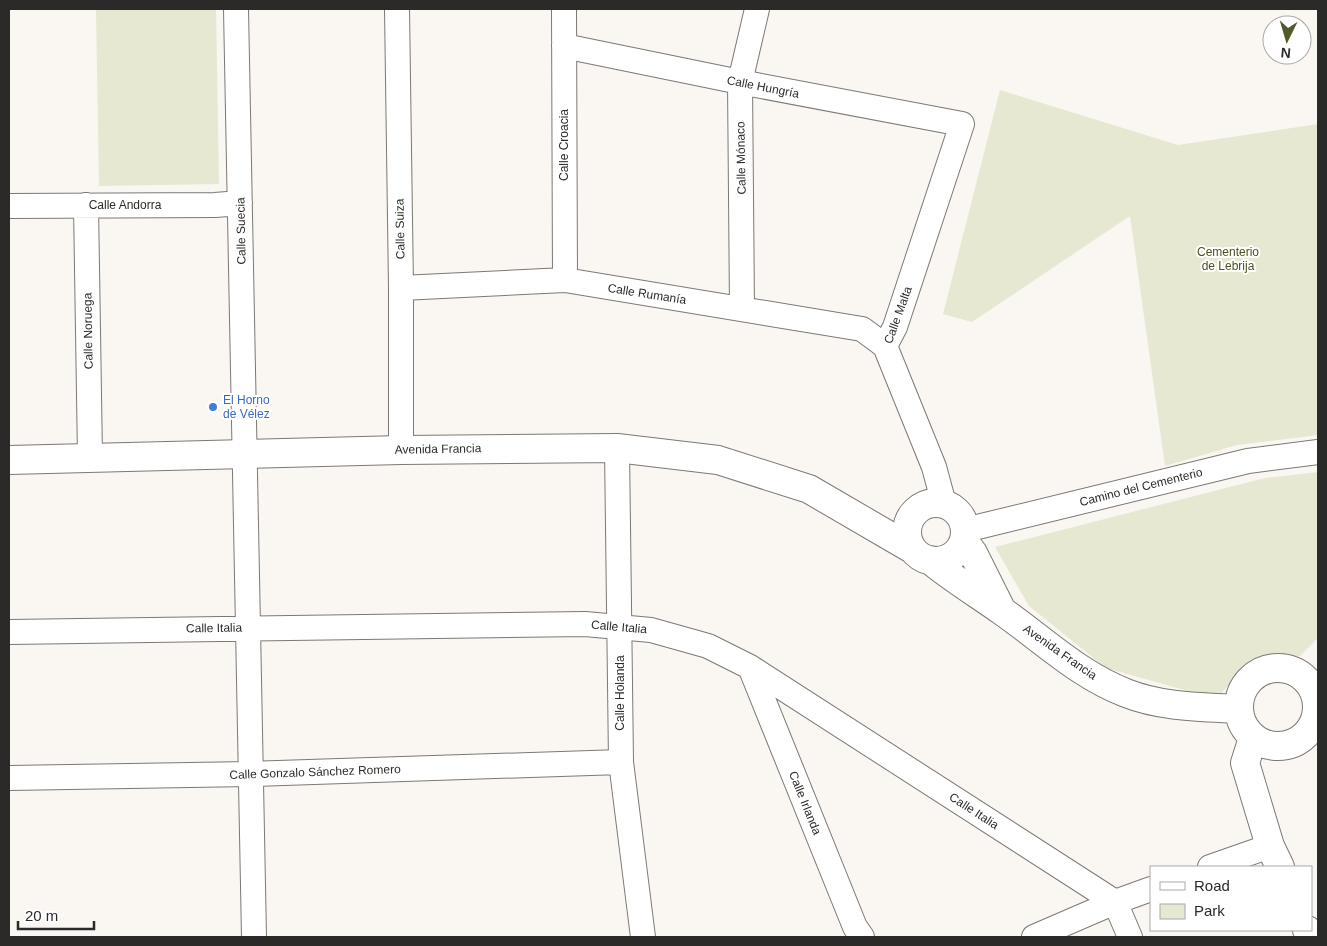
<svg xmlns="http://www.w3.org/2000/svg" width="1327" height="946" font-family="Arial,sans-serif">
  <rect width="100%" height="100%" fill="#faf7f2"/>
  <!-- green -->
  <path fill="#e6e8d1" d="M96,9H216L219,184L99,186Z
    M1000,90L1178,145L1318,124V435L1237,445L1165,466L1130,216L972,322L943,314Z
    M1318,472V638L1300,656L1251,661L1216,699L1106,668L1029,606L995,547L1265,478Z"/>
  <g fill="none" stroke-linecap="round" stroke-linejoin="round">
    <!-- street casing -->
    <g stroke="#7c7974" stroke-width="26">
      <path id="street" d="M236,9L254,937
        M397,9L401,288V450
        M564,9L565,280
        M564,46L740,82L962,124L895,327L885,346L934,467L944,504
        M86,205L90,457
        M9,206L215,205L240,203
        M401,288L565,280L862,329L885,346
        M742,309L740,82L757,9
        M617,448L621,762L643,937
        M965,530L1248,461L1318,452
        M9,632L585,624L651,630L708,646L750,667L1115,902L1151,889
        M750,667L855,927L862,937
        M9,778L250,774L621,762
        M1210,867L1270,846
        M1034,937L1115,902L1130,937"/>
    </g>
    <!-- secondary casing -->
    <g stroke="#7c7974" stroke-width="30">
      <path id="secondary" d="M9,460L401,450L617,448L718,460L809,489L912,549
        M907 532a29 29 0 1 1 58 0a29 29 0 1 1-58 0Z
        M964,541L973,553L1001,609
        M930,560C953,579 978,594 1002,611C1042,639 1079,675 1126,693C1161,707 1200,707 1238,709
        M1239 707a39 39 0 1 1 78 0a39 39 0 1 1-78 0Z
        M1253,738L1245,763L1270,846L1280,867
        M1307,930L1310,937"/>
    </g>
    <!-- street -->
    <use href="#street" stroke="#fff" stroke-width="24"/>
    <!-- secondary -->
    <use href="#secondary" stroke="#fff" stroke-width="28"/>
  </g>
  <!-- markers -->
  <circle fill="#3f7fe0" stroke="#fff" stroke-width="2" cx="213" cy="407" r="5"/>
  <g text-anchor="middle" stroke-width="4" stroke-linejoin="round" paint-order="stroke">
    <!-- street labels -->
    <g font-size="12" fill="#2b2a28" stroke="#fff">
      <text transform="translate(763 87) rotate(11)" y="4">Calle Hungría</text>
      <text transform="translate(564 145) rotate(-90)" y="4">Calle Croacia</text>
      <text transform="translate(741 158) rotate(-91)" y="4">Calle Mónaco</text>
      <text x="125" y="209">Calle Andorra</text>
      <text transform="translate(400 229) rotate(-91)" y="4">Calle Suiza</text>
      <text transform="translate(241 231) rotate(-91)" y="4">Calle Suecia</text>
      <text transform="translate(647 294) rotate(9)" y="4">Calle Rumanía</text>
      <text transform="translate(898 315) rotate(-70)" y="4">Calle Malta</text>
      <text transform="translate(88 331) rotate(-91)" y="4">Calle Noruega</text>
      <text transform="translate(438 449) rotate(-1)" y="4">Avenida Francia</text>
      <text transform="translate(1141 487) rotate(-14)" y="4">Camino del Cementerio</text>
      <text transform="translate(619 627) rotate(5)" y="4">Calle Italia</text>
      <text transform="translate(214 628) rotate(-1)" y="4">Calle Italia</text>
      <text transform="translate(1060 652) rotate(35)" y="4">Avenida Francia</text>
      <text transform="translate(620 693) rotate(-90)" y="4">Calle Holanda</text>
      <text transform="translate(315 772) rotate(-2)" y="4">Calle Gonzalo Sánchez Romero</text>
      <text transform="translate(805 803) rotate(68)" y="4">Calle Irlanda</text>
      <text transform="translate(974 811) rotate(33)" y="4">Calle Italia</text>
    </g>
    <!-- park labels -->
    <g font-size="12" fill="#4e501f" stroke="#fff">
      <text x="1228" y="256">Cementerio<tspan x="1228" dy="14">de Lebrija</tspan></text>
    </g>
    <!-- shop labels -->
    <g font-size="12" fill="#366cbe" stroke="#fff" text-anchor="start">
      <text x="223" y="404">El Horno<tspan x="223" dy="14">de Vélez</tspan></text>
    </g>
  </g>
  <!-- border -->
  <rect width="1327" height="946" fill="none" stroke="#2b2a28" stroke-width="20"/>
  <!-- legend -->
  <rect x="1150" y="866" width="162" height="65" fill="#ffffff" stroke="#aaaaa9"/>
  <rect x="1160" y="882" width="25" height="8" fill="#ffffff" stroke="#aaaaa9"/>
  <text x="1194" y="891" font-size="15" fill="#2b2a28">Road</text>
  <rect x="1160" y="904" width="25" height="15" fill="#e6e8d1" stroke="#aaaaa9"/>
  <text x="1194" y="916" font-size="15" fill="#2b2a28">Park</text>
  <!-- north arrow -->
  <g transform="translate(1287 40) rotate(185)"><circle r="24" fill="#ffffff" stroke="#aaaaa9"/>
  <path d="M0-4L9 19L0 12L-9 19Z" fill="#535a29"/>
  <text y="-8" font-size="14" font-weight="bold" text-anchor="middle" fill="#2b2a28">N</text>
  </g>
  <!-- scale -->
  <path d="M18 921v8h76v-8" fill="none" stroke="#2b2a28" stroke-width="2.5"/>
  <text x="25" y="921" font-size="15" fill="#2b2a28" stroke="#ffffff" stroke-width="4" paint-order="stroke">20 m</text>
</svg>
